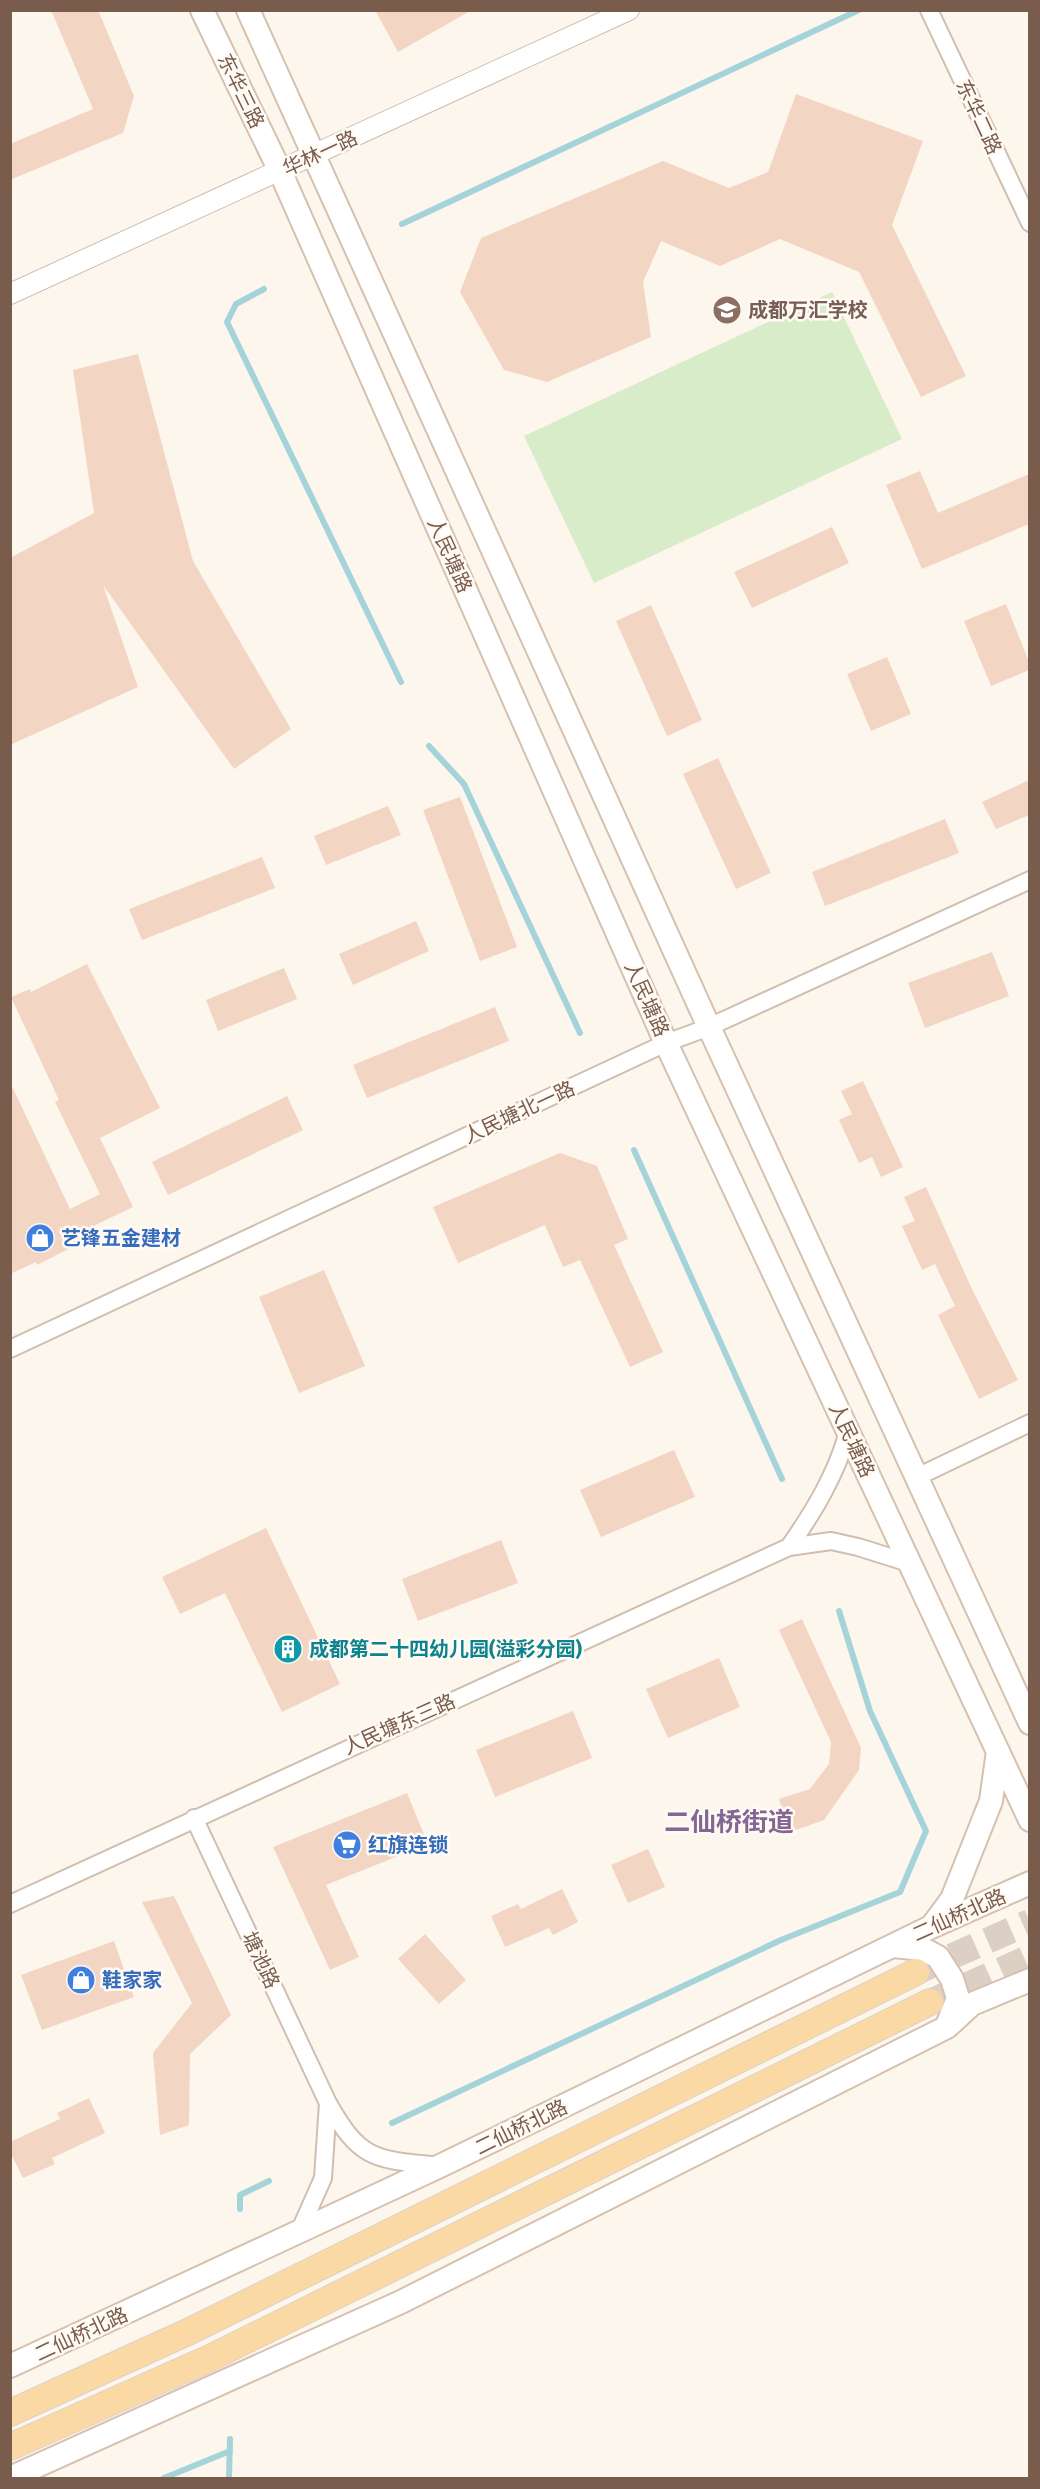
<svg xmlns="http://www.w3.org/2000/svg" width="1040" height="2489" font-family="'Fira Sans','Noto Sans SC',sans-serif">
  <rect width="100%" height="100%" fill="#fdf6ec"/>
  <!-- garden -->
  <path fill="#d8ecc9" d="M832,292L902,439L594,583L524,436Z"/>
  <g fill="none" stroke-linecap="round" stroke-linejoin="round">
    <!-- stream -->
    <path stroke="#a5d3da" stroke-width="6" d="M402,224L859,10
      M264,289L236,304L227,322L401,682
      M429,746L464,784L580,1033
      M634,1150L782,1479
      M392,2123L781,1940L900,1892L926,1831L870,1711L839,1611
      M240,2209V2195L269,2181
      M164,2478L230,2451
      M229,2478L230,2439"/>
  </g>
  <!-- building -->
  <path fill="#f3d5c3" d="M51,10H98L134,96L123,133L10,180V144L93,109Z
    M375,10H472L398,52Z
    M796,94L923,141L892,225L966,376L921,397L859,272L780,239L720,266L661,241L643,282L651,337L547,382L504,370L460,292L481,238L663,161L729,188L768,172Z
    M138,354L193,561L291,729L234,769L103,585L138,687L10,745V558L94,513L73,370Z
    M920,471L938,513L1029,474V524L922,569L886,485Z
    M832,527L849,563L752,608L734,572Z
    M1006,604L1029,662V670L991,686L964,621Z
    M651,605L702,720L667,736L616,621Z
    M887,657L911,714L871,731L847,674Z
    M718,758L771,873L736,889L683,774Z
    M1029,780V815L996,829L982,802Z
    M460,797L517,947L480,961L423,810Z
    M388,806L401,835L326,865L314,836Z
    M945,819L959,853L825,906L812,872Z
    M262,857L275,888L142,940L129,909Z
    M416,921L429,951L353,985L339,954Z
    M992,952L1009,996L925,1028L908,983Z
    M87,964L160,1108L100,1138L133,1207L87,1229L92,1237L37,1265L36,1262L10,1274V1082L70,1209L100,1194L55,1102L59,1100L11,997L30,989L31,992Z
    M284,968L297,999L218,1031L206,1000Z
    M495,1007L509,1041L367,1098L353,1065Z
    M863,1081L903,1167L881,1177L872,1157L859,1163L839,1120L852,1114L841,1091Z
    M287,1096L303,1130L168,1195L152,1162Z
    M560,1153L597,1166L628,1239L614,1245L663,1352L630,1367L580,1260L563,1267L545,1225L458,1263L433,1207Z
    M926,1187L971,1287L1018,1380L979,1399L938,1315L955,1306L935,1264L922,1270L902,1226L915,1221L904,1197Z
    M324,1270L365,1366L299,1393L259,1297Z
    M674,1450L695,1497L601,1537L580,1490Z
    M266,1528L340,1684L282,1712L225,1593L180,1614L162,1577Z
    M501,1540L518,1583L418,1621L402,1579Z
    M802,1619L861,1748L859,1770L824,1820L790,1832L779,1799L810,1789L829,1764L831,1742L779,1630Z
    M719,1658L740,1707L668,1738L646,1689Z
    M573,1711L592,1758L495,1797L476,1750Z
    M407,1793L428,1844L326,1885L359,1957L330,1970L273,1847Z
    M648,1849L665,1887L628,1903L611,1865Z
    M562,1889L578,1922L553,1935L549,1928L505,1947L491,1916L518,1904L521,1909Z
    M174,1896L231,2015L190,2054L189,2125L160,2135L153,2053L192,2003L142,1902Z
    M425,1934L466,1980L439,2004L398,1959Z
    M114,1941L134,1997L42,2030L21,1975Z
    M89,2098L105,2133L52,2158L55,2164L23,2178L10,2152V2142L60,2119L57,2113Z"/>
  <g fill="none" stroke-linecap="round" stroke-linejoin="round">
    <!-- primary-tunnel -->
    <path stroke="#dcd0c4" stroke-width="26" stroke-dasharray="26 13" stroke-linecap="butt" d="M916,1972L1030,1922
      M930,2002L1030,1957"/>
    <!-- minor casing -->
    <g stroke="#d1beb0" stroke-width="20">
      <path id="minor" d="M929,10L1030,223
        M10,1349L666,1043L709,1027L1030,880
        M848,1432C836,1475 814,1511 789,1547L831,1541L858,1547L909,1563
        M917,1477L1030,1423
        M194,1818L328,2103
        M10,1904L789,1547
        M299,2232L323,2178L328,2103C361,2162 376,2159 440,2166"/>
    </g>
    <!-- tertiary casing -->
    <g stroke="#d1beb0" stroke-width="22">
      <path id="tertiary" d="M10,294L629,10"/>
    </g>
    <!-- secondary casing -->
    <g stroke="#d6c0b0" stroke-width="26">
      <path id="secondary" d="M202,10L280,171L666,1043L1030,1820
        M248,10L709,1027L1030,1723
        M932,1926L952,1899L991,1801L998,1751
        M893,1946L923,1949L938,1957L952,1979L958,1998L948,2023
        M10,2366L440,2166L931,1927L1030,1883
        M10,2478L401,2302L947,2027L972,2004L1030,1980"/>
    </g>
    <!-- primary casing -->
    <g stroke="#dad1cd" stroke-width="28">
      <path id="primary" d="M10,2413L190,2331L916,1972
        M10,2447L210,2358L930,2002"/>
    </g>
    <!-- minor -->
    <use href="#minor" stroke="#fff" stroke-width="16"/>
    <!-- tertiary -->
    <use href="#tertiary" stroke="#fff" stroke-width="20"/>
    <!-- secondary -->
    <use href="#secondary" stroke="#fff" stroke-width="22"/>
    <!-- primary -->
    <use href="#primary" stroke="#fbd9a5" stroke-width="26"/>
  </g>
  <!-- icons -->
  <defs>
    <g id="school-disc" transform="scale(1.5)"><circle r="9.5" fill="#8d6e63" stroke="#fffaf3"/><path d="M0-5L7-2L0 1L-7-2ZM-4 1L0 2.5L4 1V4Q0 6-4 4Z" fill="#fff"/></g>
    <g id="shop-disc" transform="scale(1.5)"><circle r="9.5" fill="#3f7fe0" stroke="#fffaf3"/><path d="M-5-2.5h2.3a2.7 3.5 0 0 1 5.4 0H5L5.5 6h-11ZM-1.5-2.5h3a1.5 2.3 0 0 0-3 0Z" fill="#fff"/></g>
    <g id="building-disc" transform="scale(1.5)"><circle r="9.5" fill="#0f9aa8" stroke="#fffaf3"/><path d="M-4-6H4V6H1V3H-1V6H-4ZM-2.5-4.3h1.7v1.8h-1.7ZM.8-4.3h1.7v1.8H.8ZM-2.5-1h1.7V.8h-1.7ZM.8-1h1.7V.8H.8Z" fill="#fff"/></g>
    <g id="supermarket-disc" transform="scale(1.5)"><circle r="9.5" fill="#3f7fe0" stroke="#fffaf3"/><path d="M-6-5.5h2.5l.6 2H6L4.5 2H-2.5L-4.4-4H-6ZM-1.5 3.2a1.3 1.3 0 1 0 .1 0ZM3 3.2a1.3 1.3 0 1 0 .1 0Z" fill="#fff"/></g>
  </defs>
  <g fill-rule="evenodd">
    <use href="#school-disc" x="727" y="310"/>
    <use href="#shop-disc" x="40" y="1238"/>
    <use href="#building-disc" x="288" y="1649"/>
    <use href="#supermarket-disc" x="347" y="1845"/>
    <use href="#shop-disc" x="81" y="1980"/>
  </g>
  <g text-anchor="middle" stroke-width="5" stroke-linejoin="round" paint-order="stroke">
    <!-- street labels -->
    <g font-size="20" fill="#7a5c4d" stroke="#fffaf3">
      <text transform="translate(241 91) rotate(64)" y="7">东华三路</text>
      <text transform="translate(979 117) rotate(65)" y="7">东华二路</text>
      <text transform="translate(320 153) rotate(-25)" y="7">华林一路</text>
      <text transform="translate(450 555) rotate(66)" y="7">人民塘路</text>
      <text transform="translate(647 999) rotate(66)" y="7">人民塘路</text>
      <text transform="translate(519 1112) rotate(-25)" y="7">人民塘北一路</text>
      <text transform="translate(852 1440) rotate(65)" y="7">人民塘路</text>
      <text transform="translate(399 1724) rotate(-24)" y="7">人民塘东三路</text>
      <text transform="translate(959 1915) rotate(-24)" y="7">二仙桥北路</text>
      <text transform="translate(261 1960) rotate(65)" y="7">塘池路</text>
      <text transform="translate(521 2127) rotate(-26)" y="7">二仙桥北路</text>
      <text transform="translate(81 2334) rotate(-25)" y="7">二仙桥北路</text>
    </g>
    <!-- education labels -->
    <g font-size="20" font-weight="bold" fill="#785e54" stroke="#fffaf3" text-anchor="start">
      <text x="748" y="317">成都万汇学校</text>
    </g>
    <!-- shop labels -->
    <g font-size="20" font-weight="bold" fill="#366cbe" stroke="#fffaf3" text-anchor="start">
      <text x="61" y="1245">艺锋五金建材</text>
      <text x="368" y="1852">红旗连锁</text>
      <text x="102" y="1987">鞋家家</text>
    </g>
    <!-- culture labels -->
    <g font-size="20" font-weight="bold" fill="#0d838f" stroke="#fffaf3" text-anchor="start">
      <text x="309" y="1656">成都第二十四幼儿园(溢彩分园)</text>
    </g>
    <!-- district labels -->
    <g font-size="26" font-weight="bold" fill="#846695" stroke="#fffaf3">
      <text x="729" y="1831">二仙桥街道</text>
    </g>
  </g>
  <!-- border -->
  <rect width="1040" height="2489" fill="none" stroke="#7a5c4d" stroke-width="24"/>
</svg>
